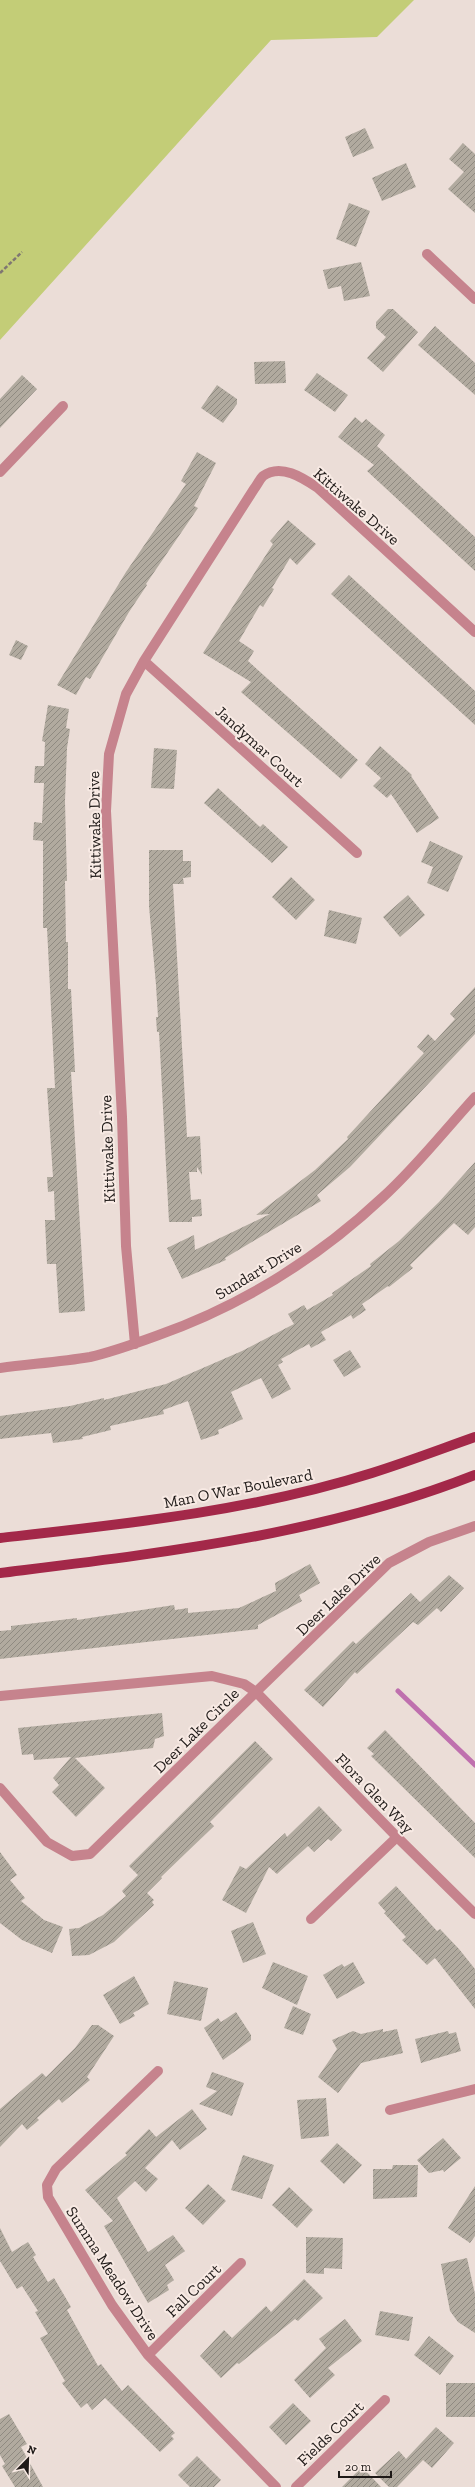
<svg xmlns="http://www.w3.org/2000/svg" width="475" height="2487" font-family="'Zilla Slab',serif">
  <defs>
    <pattern id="building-hatch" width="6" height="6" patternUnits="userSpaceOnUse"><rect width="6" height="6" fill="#b1aa9f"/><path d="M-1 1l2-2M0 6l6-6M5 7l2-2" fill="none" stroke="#8f8a81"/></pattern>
  </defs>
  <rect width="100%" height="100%" fill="#ebddd7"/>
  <!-- green -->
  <path fill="#c3cd77" d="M0,0H414L377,37L271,40L0,340Z"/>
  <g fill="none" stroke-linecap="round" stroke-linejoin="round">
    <!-- stream -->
    <path stroke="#bf70ae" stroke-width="5" d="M398,1691L475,1765"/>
  </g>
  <!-- building -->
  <path fill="url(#building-hatch)" d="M365,128L374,148L353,157L345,137Z
    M463,143L475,154V213L448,189L464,172L449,159Z
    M406,163L416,187L382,201L372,178Z
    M349,203L370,211L356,247L336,239Z
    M361,262L370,296L344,301L341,286L328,289L323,270Z
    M388,309H393L418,332L383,372L367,358L386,337L376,328V322Z
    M435,326L475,363V395L418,345Z
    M285,361L286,383L255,384L254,362Z
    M317,373L348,395L335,412L304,390Z
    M22,375L37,389L0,428V399Z
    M217,385L237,399V404L223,423L201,408Z
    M355,417L362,423L366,419L385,435L377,446L475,537V571L367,471L374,465L338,437Z
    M197,452L216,463L194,506L198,508L146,584L147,585L129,612L90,679L86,677L76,695L57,685L126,572L186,484L181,481Z
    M288,520L316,544L297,565L290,558L272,588L274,589L263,607L260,605L239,641L254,651L248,661L358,760L341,779L241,692L251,682L203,653L273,544L270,541Z
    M349,575L475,691V725L331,594Z
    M16,640L28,646L21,660L9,655Z
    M48,705L69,709L66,728L70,729L67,748L65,801L67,881H65L66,942H68V989H71L75,1072H71L85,1311L59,1313L56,1264H47L45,1220H55L54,1191L48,1192L47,1177H53L47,1088H55L47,928H43V841L33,840L34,822L42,823L44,783H34L35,766H44L45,742L42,741Z
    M380,746L412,775L411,776L439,818L417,833L391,794L387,798L373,786L381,778L365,764Z
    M154,748L177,750L174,789L151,788Z
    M218,788L260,827L263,824L288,847L272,863L204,803Z
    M430,841L463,856L448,892L427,883L433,867L421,862Z
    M149,850H183V861H191V877L183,878L184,884H173L187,1137L200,1136L202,1175L197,1167V1172H189L191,1200L201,1199L202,1216L192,1217V1222H169L159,1032H157L156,1017H158L156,985L149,906Z
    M291,877L315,900L296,920L272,897Z
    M408,895L425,915L400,937L383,917Z
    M329,910L362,918L356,944L324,936Z
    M475,987V1034L350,1167L317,1195L321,1201L225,1258L226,1260L182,1279L167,1248L194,1235L195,1250L270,1214L256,1215L315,1170L348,1139L347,1137L424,1053L417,1047L428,1034L435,1041L455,1019L450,1014Z
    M475,1162V1227L468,1235L454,1223L410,1265L413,1268L389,1287L388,1286L362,1304L366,1310L353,1319L351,1315L321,1332L326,1340L311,1348L309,1344L281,1359L283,1362L278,1365L291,1389L272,1399L261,1378L231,1392L243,1419L218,1430L219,1434L201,1440L188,1401L163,1410L164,1414L110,1426L111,1430L82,1437L83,1439L53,1443L51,1433L0,1439V1416L70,1406L104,1398V1400L166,1384L242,1351L294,1324L288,1314L304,1305L307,1310L333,1295L332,1293L371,1266L370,1264L399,1241L439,1202Z
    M350,1350L361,1367L344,1377L333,1360Z
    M310,1564L320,1583L299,1595L302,1601L258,1625V1629L0,1659V1631L11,1630V1626L77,1618V1620L174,1605L175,1610L188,1608V1613L239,1608L276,1591L275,1583Z
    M449,1575L464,1588L441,1612L437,1608L418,1625L413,1622L357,1674L355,1672L323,1707L304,1690L353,1641L356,1644L411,1593L420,1602Z
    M162,1713L164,1736L155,1739L153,1748L75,1758L105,1788L76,1817L52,1792L59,1785L53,1778L71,1757L34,1760L33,1754L22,1755L18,1728Z
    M385,1730L475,1823V1858L371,1756L374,1754L367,1748Z
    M255,1741L273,1759L210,1822L214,1826L161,1877L162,1878L147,1893L154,1900L152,1902L154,1905L114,1942L89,1955L72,1956L69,1929L79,1928L103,1915L126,1896L122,1891L138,1875L129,1866Z
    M319,1806L342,1830L331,1841L328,1839L314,1852L308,1846L277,1874L269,1867L246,1913L222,1900L240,1866L246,1869L285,1833L287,1837Z
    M0,1852L17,1875L10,1880L25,1898L21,1901L44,1920L63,1927L52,1953L22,1940L0,1923Z
    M396,1886L437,1931L440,1929L459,1949L475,1969V2009L435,1958L427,1965L402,1940L406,1937L384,1913L386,1912L378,1903Z
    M253,1922L266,1954L243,1963L231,1931Z
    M273,1962L308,1976L297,2005L262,1988Z
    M353,1962L365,1983L337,1999L323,1975L342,1964L344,1967Z
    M134,1976L149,2004L133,2013L135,2016L120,2024L103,1995Z
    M174,1981L208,1988L201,2021L167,2014Z
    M293,2006L311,2014L303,2035L284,2028Z
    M236,2012L251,2035V2040L223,2060L204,2028L218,2018L221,2022Z
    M92,2025H98L114,2036L87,2077L90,2080L62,2103L59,2099L37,2118L39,2120L27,2130L22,2124L0,2147V2109L42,2073L46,2077L75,2048Z
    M383,2029V2032L397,2029L403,2053L361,2063L338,2093L318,2077L337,2049L332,2040L353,2031L361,2034Z
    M448,2031L449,2034L456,2032L461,2051L421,2063L415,2039Z
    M212,2072L244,2083L232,2116L199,2104L217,2091L206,2087Z
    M326,2098L329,2136L301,2139L297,2100Z
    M192,2109L207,2129L180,2150L172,2140L145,2168L158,2179L146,2192L135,2181L117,2198L148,2252L173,2235L185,2251L165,2265L174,2280L167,2285L169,2290L148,2303L104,2226L113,2221L85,2190L127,2155L125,2153L149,2129L156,2137Z
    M443,2138L461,2158L444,2172L443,2170L429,2173L417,2160Z
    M337,2143L362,2165L344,2184L320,2161Z
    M243,2155L274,2165L262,2199L231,2190Z
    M393,2165H418L417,2197L373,2199V2169H392Z
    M208,2184L226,2201L203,2225L185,2208Z
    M475,2186V2236L470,2243L448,2228Z
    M289,2187L313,2210L297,2228L272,2205Z
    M0,2228L12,2252L28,2242L36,2255L33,2257L48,2282L54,2278L71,2307L67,2310L98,2366L101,2364L122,2391L128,2385L175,2433L171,2436L174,2439L160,2452L105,2398L92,2410L87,2403L81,2408L62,2383L65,2381L40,2338L48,2334L35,2312L38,2311L22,2286L17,2289L0,2261Z
    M306,2237L343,2238L342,2269L324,2268V2274L306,2273Z
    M467,2258L475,2294V2333L458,2322L450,2311L441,2264Z
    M304,2279L323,2298L298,2321L295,2319L239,2364L237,2363L221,2378L200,2356L224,2330L232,2338L266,2306L271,2312Z
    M380,2311L413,2317L409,2341L375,2335Z
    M345,2319L362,2341L328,2368L335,2375L310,2398L294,2380L326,2348L319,2339Z
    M429,2336L454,2356L440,2375L414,2355Z
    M446,2383H475V2417H446Z
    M293,2403L311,2421L286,2445L269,2427Z
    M9,2414L27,2444L21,2447L43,2487H15L2,2466L5,2464L0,2455V2419Z
    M436,2427L454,2443L432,2468L423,2460L397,2487H389L375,2473L399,2451L406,2459Z
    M197,2456L221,2480L214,2487H190L178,2475Z
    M362,2467L381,2487H342Z"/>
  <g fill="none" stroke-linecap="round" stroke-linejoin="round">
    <!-- path -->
    <path stroke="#7f7672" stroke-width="2.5" stroke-dasharray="4 2" stroke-linecap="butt" d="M0,273L22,252"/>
    <!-- lane -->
    <path stroke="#c6838d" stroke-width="10" d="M0,472L63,406"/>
    <!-- street -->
    <path stroke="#c6838d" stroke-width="10" d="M427,254L475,299
      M144,661L357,853
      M135,1344L126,1246L122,1117L106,811L109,754L126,694L144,661L254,489C257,485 260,479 263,476C281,463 303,478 318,488L475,632
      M0,1368C30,1364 60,1362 90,1357C112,1352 134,1344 156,1336C241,1306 317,1259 383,1197C416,1167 445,1130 475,1097
      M475,1526L429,1542L389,1563L256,1692L397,1837L475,1914
      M0,1696L212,1676L244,1684L256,1692L90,1854L72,1856L47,1842L0,1788
      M311,1919L397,1837
      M158,2071L56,2169L47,2185L48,2197L112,2305L148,2355L276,2487
      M390,2110L475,2089
      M148,2355L241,2263
      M296,2487L385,2400"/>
    <!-- primary -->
    <path stroke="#a32849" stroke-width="10" d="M0,1538C125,1524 252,1511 372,1473C407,1462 441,1449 475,1437
      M0,1573C161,1553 323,1535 475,1475"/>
  </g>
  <g text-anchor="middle" stroke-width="4" stroke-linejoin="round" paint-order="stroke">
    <!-- street labels -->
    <g font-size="16" fill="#1e1917" stroke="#f8eae4">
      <text transform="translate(357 506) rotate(41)" y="6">Kittiwake Drive</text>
      <text transform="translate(260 746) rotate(42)" y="6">Jandymar Court</text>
      <text transform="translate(94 825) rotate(-91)" y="6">Kittiwake Drive</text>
      <text transform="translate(107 1149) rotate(-92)" y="6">Kittiwake Drive</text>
      <text transform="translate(258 1270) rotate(-31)" y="6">Sundart Drive</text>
      <text transform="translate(238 1488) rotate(-11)" y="6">Man O War Boulevard</text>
      <text transform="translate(338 1594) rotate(-44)" y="6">Deer Lake Drive</text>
      <text transform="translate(196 1730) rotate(-45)" y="6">Deer Lake Circle</text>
      <text transform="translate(375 1793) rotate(46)" y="6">Flora Glen Way</text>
      <text transform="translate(113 2273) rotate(57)" y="6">Summa Meadow Drive</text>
      <text transform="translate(193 2290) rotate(-44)" y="6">Fall Court</text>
      <text transform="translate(330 2433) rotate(-44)" y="6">Fields Court</text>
    </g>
  </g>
  <!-- north arrow -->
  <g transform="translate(28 2459) rotate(23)" stroke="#f8eae4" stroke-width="3" paint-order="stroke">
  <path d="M0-3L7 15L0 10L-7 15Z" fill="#1e1917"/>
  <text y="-6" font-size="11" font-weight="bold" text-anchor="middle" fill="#1e1917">N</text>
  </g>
  <!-- scale -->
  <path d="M339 2471v6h52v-6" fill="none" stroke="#1e1917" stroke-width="2"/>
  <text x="345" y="2471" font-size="12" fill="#1e1917" stroke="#f8eae4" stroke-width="3" paint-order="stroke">20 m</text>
</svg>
